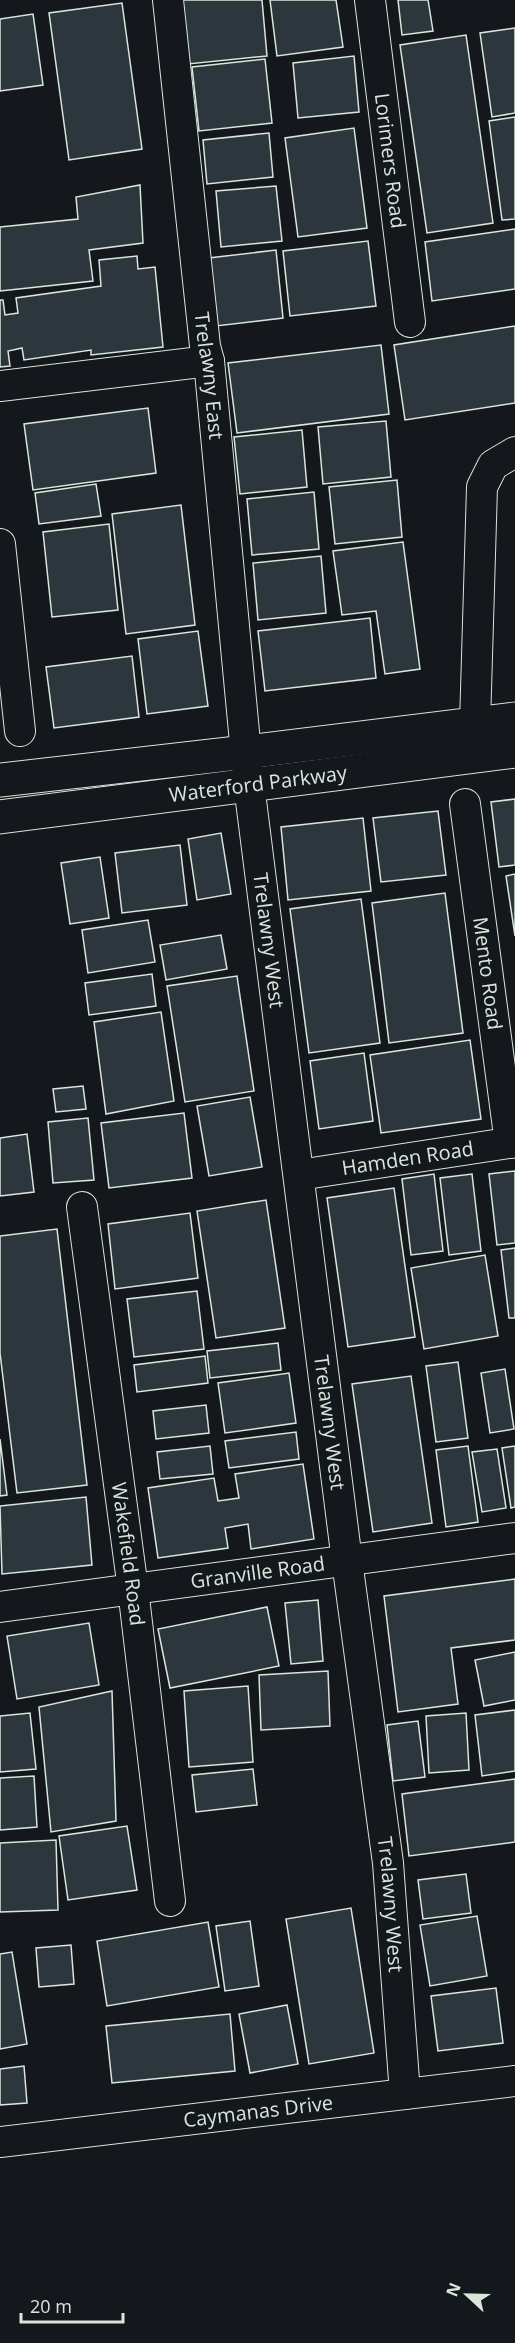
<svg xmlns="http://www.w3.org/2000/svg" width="515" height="2343" font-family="'Open Sans',sans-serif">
  <rect width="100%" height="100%" fill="#14181c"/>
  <!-- building -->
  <path fill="#2c363c" stroke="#d8e6dc" stroke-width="1.5" d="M181,0H262L267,56L188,64Z
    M270,0H336L343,47L277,56Z
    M398,0H428L433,31L402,35Z
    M122,3L142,149L69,160L49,13Z
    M33,14L43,85L0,91V19Z
    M515,28V113L492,117L480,33Z
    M466,35L493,223L427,233L400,45Z
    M354,56L359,112L298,118L293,63Z
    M265,59L272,123L199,131L192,67Z
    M515,117V219L502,220L489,121Z
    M354,128L367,228L298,237L285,138Z
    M269,133L273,177L207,184L203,140Z
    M140,185L143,243L89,250L93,281L0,291V227L78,219L76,197Z
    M276,186L282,241L221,247L216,191Z
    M515,229V289L432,301L425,242Z
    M368,241L376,306L290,316L283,251Z
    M276,250L283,318L216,326L209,258Z
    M137,256L138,269L155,267L163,347L91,355V350L24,360L22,348L8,351L10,366L0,367V300H3L5,315L18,313L16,298L101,286L99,260Z
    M515,326V403L405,420L394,345Z
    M381,345L389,414L237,433L228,363Z
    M148,408L156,473L33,490L24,424Z
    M386,421L391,477L323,484L318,427Z
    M302,430L307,487L240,494L234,437Z
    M397,480L402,537L335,544L329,487Z
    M96,484L101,516L39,524L35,493Z
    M314,492L319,549L252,555L247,499Z
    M181,505L195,625L126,634L112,514Z
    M109,524L118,610L52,617L43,532Z
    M403,542L420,669L385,674L376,611L342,615L333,551Z
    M321,556L326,613L258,620L253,563Z
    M370,618L376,678L265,691L258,631Z
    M198,631L208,706L147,714L138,639Z
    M132,656L139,717L54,728L46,667Z
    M515,799V865L499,867L491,802Z
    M438,811L446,875L381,882L373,818Z
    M363,818L371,891L288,900L281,827Z
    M221,833L231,894L197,900L188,839Z
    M180,845L187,905L122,913L115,853Z
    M100,857L109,918L70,924L61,863Z
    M515,874V936L506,876Z
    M445,893L463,1033L389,1043L372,903Z
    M361,899L380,1043L309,1053L290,909Z
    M148,920L155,962L88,973L82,930Z
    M221,935L227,969L166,980L160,945Z
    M152,974L156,1006L89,1015L85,983Z
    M237,976L254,1091L185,1102L167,986Z
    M161,1012L174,1101L106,1114L94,1022Z
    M470,1040L481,1119L381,1133L370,1055Z
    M364,1053L373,1121L319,1129L310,1061Z
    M83,1086L86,1109L56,1112L53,1089Z
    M250,1097L262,1167L209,1176L197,1106Z
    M184,1113L192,1178L109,1188L101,1123Z
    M88,1118L94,1180L53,1183L48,1122Z
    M27,1134L34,1192L0,1196V1138Z
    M515,1171V1243L497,1245L489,1174Z
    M434,1174L443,1251L411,1255L402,1179Z
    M472,1174L481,1251L449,1255L440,1178Z
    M394,1188L415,1337L348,1347L327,1198Z
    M266,1200L285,1328L216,1338L197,1211Z
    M190,1213L198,1278L115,1289L108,1224Z
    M57,1229L87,1485L17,1493L0,1353V1236Z
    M515,1248V1318H509L501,1250Z
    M485,1255L498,1336L424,1349L411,1268Z
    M197,1291L204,1349L134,1357L127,1299Z
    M278,1343L281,1370L210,1378L207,1351Z
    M205,1356L208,1383L137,1392L134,1365Z
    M458,1362L468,1438L436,1442L426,1366Z
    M505,1369L514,1429L490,1433L481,1373Z
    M289,1373L296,1423L225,1433L218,1383Z
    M411,1376L432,1523L373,1532L352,1384Z
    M206,1405L209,1433L156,1439L153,1411Z
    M296,1432L299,1459L229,1468L225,1441Z
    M0,1439L7,1495L0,1496Z
    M210,1446L213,1474L160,1479L157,1452Z
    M468,1446L478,1522L446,1527L436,1450Z
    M515,1446V1507L511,1508L502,1448Z
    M497,1449L506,1508L482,1512L472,1452Z
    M303,1464L314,1539L251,1549L248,1524L225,1528L228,1548L158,1558L148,1488L214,1478L218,1501L239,1498L235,1474Z
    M86,1497L92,1565L2,1574L0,1506Z
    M515,1579V1640L451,1648L458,1704L398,1712L384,1596Z
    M318,1600L323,1661L291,1664L285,1603Z
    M267,1607L279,1666L170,1688L158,1629Z
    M89,1623L99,1685L17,1699L7,1636Z
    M515,1652V1700L484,1706L475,1660Z
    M328,1671L330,1726L261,1730L259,1675Z
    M248,1686L253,1762L189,1767L184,1691Z
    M112,1691L116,1821L51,1832L39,1707Z
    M515,1710V1771L482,1776L475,1715Z
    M30,1713L36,1769L0,1772V1716Z
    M466,1713L469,1770L429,1773L426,1716Z
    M418,1721L425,1777L393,1781L387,1725Z
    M253,1769L257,1805L196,1812L192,1775Z
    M34,1776L37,1827L0,1830V1778Z
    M515,1779V1842L409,1856L402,1794Z
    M127,1826L137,1890L68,1900L59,1836Z
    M56,1840L58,1910L0,1912V1843Z
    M466,1874L471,1913L423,1919L418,1880Z
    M351,1908L374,2053L309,2064L286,1919Z
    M477,1916L487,1976L430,1986L420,1925Z
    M250,1921L259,1986L225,1991L216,1926Z
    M208,1922L219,1987L107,2006L97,1941Z
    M71,1945L74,1984L39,1987L36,1948Z
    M12,1952L27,2044L0,2049V1954Z
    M496,1988L503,2043L438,2051L431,1996Z
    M287,2005L298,2064L250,2073L239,2014Z
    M230,2014L235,2071L112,2083L106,2026Z
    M24,2066L27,2103L0,2105V2069Z"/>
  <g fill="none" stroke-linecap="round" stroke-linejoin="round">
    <!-- street casing -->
    <g stroke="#d8e6dc" stroke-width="32">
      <g id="street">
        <path id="s1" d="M168,0L205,346L209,361L249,785L347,1561L388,1863L405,2094"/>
        <path id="s2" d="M370,0L410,322"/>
        <path d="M0,386L209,361"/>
        <path d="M0,544L20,731"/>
        <path d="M475,724L482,487L493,465L515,452"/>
        <path id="s3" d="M465,804L510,1143"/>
        <path id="s4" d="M299,1175L515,1142"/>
        <path id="s5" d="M82,1207L133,1589L170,1901"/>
        <path id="s6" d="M0,1607L515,1538"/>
        <path id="s7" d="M0,2142L515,2081"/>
      </g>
    </g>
    <!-- secondary casing -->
    <g stroke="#d8e6dc" stroke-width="35">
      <g id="secondary">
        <path d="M0,780L246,752L515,719"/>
        <path id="s8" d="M0,817L515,751"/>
      </g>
    </g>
    <!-- street -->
    <use href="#street" stroke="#14181c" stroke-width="30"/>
    <!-- secondary -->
    <use href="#secondary" stroke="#14181c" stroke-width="33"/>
  </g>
  <g text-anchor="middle" stroke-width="4.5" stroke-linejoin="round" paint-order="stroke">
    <!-- street labels -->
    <g font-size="20" fill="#d8e6dc" stroke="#14181c">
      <text dy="7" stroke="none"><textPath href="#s2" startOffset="162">Lorimers Road</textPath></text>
      <text dy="7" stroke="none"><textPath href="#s1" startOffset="378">Trelawny East</textPath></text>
      <text dy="7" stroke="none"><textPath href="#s8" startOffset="260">Waterford Parkway</textPath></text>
      <text dy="7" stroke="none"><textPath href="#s1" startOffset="946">Trelawny West</textPath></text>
      <text dy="7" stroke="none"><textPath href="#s3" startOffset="171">Mento Road</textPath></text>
      <text dy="7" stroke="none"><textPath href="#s4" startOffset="110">Hamden Road</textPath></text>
      <text dy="7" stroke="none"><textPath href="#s1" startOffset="1432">Trelawny West</textPath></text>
      <text dy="7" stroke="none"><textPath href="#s5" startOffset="350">Wakefield Road</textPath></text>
      <text dy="7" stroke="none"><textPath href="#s6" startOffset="260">Granville Road</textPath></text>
      <text dy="7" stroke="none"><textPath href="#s1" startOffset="1918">Trelawny West</textPath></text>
      <text dy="7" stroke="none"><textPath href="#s7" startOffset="260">Caymanas Drive</textPath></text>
    </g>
  </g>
  <!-- north arrow -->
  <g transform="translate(467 2295) rotate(292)" stroke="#14181c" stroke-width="4.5" paint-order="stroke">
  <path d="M0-4.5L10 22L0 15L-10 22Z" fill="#d8e6dc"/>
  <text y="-9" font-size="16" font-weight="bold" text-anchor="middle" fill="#d8e6dc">N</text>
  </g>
  <!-- scale -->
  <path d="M21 2313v9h102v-9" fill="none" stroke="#d8e6dc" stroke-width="3"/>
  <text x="30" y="2313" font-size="18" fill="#d8e6dc" stroke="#14181c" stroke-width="4.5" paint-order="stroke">20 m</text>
</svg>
